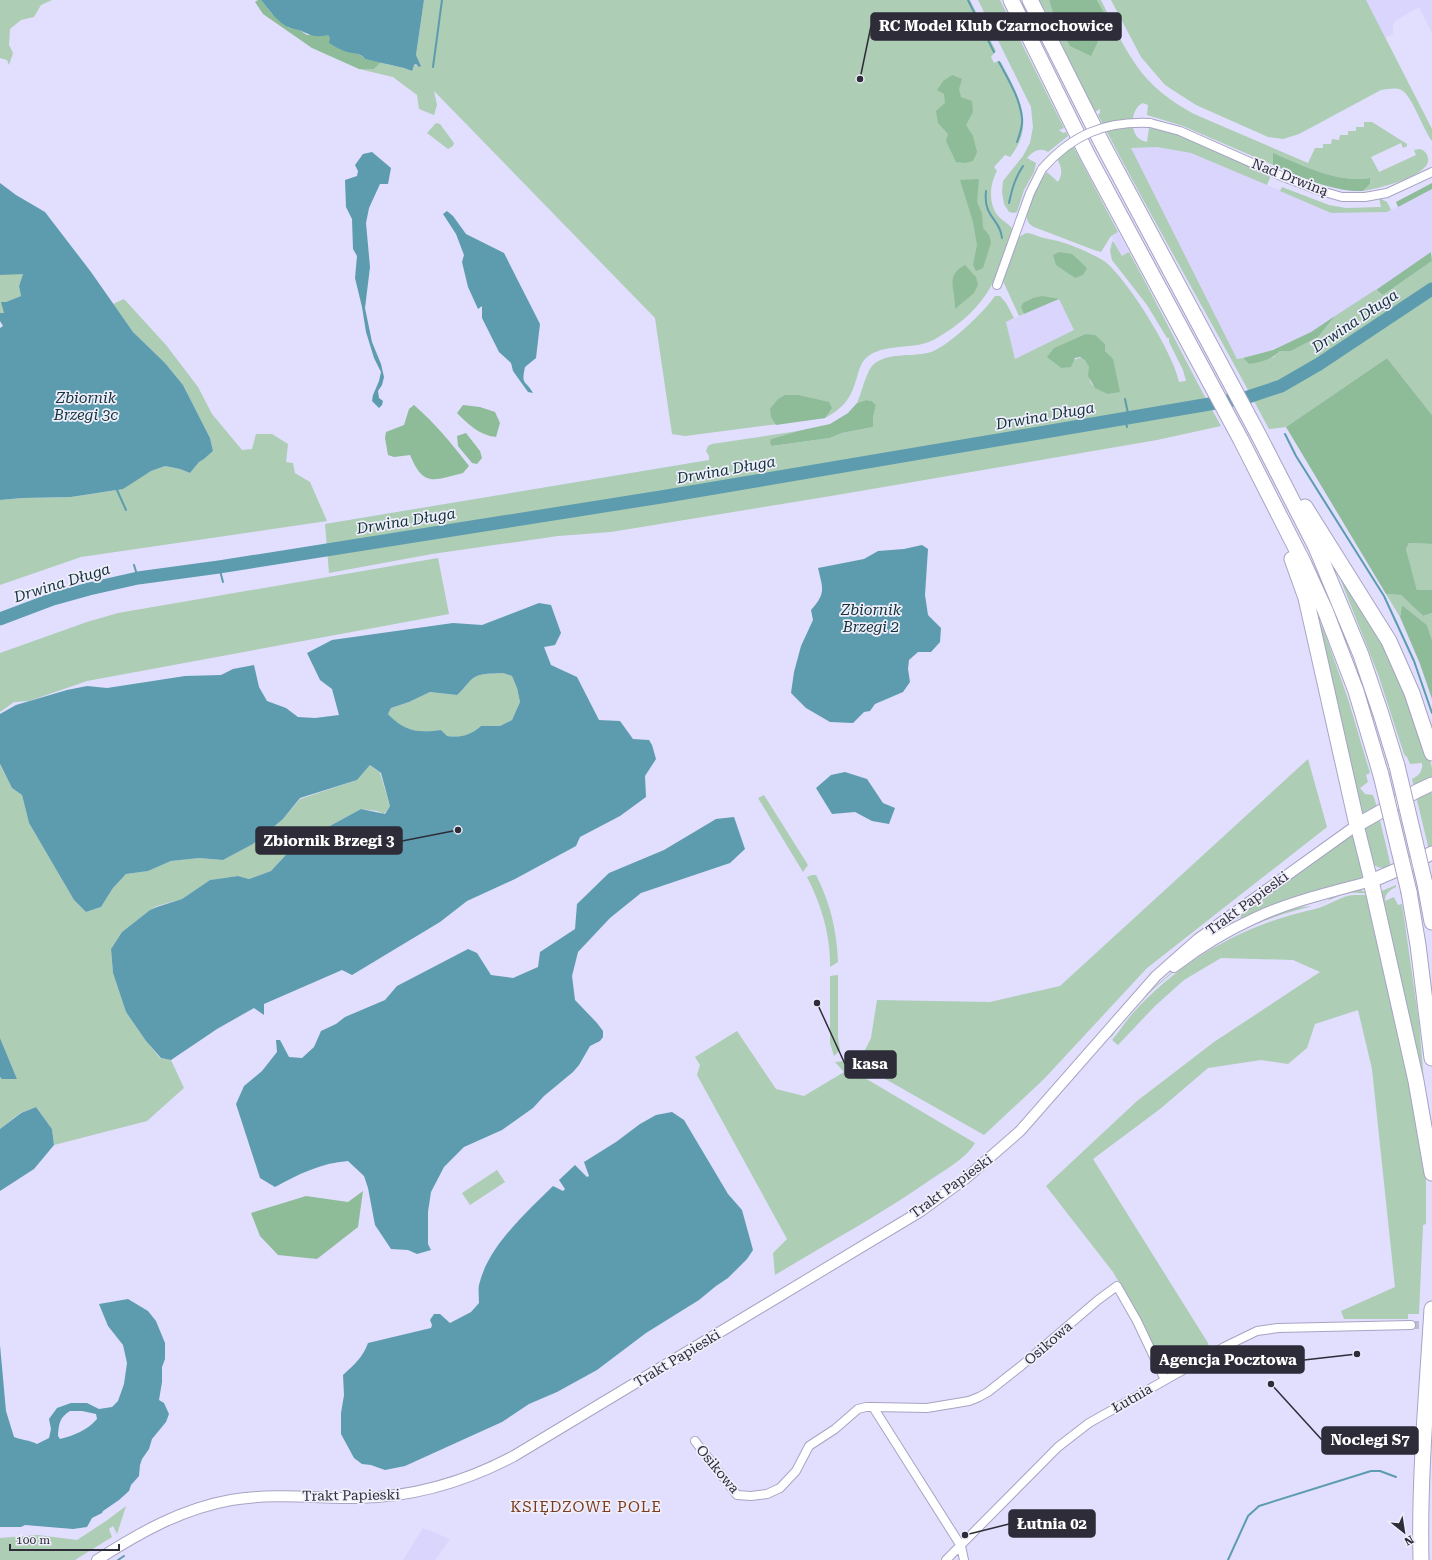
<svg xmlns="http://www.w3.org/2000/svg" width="1432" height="1560" font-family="'Roboto Serif',serif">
  <rect width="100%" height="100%" fill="#e1defe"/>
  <!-- built -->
  <path fill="#dad5fd" d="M1366,0H1432V33L1419,7L1395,21L1393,25V34L1385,38Z
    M1157,147L1191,153L1267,185L1277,189H1278L1281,191L1331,213L1387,212L1432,189V252L1362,300L1311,332L1273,350L1237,359L1131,148Z
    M1118,232L1129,252L1122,256L1111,236Z
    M1059,299L1075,330L1015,359L1006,322Z
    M423,1528L450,1539L435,1560H403Z"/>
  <!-- green -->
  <path fill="#adcdb4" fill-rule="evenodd" d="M0,0H52L41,5L34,17L21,20L10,29L9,45L13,53L9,65L7,60L0,58Z
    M424,0H970L996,51L991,57L994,63L998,61L1001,62C1017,94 1037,124 1010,157L1005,155L994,167L997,171C989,185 988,206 1000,218C1005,223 1012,225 1013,232C998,274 990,302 951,329C942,335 932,342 922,344C905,348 880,345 866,358C861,363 859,370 857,377C851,398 845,407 825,418L685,436L672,434L655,318L434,91L437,105L434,115L419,109L417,95L393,77L359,69H374L381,62C391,66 402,66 411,71L414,65L421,66L416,55Z
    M978,0H1000L1064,128L1059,130L1063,133L1066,132L1068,136L1048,152C1041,147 1033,151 1028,157L1027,158L1036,163L1034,172L1024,190L1017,212L1014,213L1009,212L1004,204L1002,192L1003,181L1023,156L1030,143L1033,127L1031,107Z
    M1039,0H1049L1053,13L1108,21L1097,0H1101C1112,22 1122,45 1136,65C1151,87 1172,102 1194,114L1308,163L1315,148H1323V144H1331L1332,139L1339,140L1340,135H1348V131H1356V127H1364V122H1372L1407,144V146L1403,148L1401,143L1371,157L1379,172L1416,155L1414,150L1420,149C1425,151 1427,153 1428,158C1432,176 1376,189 1363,191L1370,184V178C1336,183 1303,166 1273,154V165L1183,126L1147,115L1148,105L1143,103C1132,107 1130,127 1136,135C1138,139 1143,141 1147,142L1149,128C1189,134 1233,158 1269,174L1270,178L1267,185L1191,153L1157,147L1131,148L1237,359L1243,358L1249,364L1274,357L1280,351H1291L1318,337L1335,316L1375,290L1383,295L1432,261V415L1387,358L1286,427L1269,429C1213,324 1153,221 1098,115L1100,113V109L1095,112Z
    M1111,0H1366L1432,129V141C1424,131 1412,97 1403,91C1397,87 1389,89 1381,90L1299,134L1283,139L1268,137L1196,105L1165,85L1141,57Z
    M436,123L440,124L454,143L453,146L448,149L427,133Z
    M1073,146L1118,232L1111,236L1101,252L1094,250L1034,227C1030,225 1027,222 1027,217C1026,206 1040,180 1047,172L1058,182C1063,174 1062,167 1057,159Z
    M1282,187L1329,205L1346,208L1381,207L1379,198L1387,202L1391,210L1387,212L1331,213L1280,191Z
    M1026,233C1033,233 1038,237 1044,238C1047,239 1050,239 1053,240C1068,243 1091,253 1104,261C1127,278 1174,354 1179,382L1186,381L1183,370L1169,342V338H1167L1147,305L1112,260L1110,251L1112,242L1113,241L1122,256L1129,252C1161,310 1189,369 1221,426L1157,440L831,496L611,532L558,536L432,554L329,573L325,524L709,460V456L706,451L708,446L712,444L798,431L771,439L772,446L830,438L842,433L873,427V418L876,405L872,401L866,400L857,403C861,394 866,373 872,366C886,351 913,358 931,352C950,345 983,313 995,296H1000L1006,303L1014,318L1006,322L1015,359L1074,330L1059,299L1021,308L1024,314L1019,316L1003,281L1017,240L1019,237ZM1105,351C1119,367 1114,376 1107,394C1101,390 1095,389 1091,383C1088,377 1090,373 1089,367C1086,349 1069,363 1061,368L1048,357Z
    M13,273L23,274L19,286L21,296L6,302L4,313H0V275Z
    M124,299L166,345L198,387L212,414L242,450L252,449L256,434H272L288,444L286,462L293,463L295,473L310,482L327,521L81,557L0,585V500L22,498L71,497L117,490L151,471L165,466L180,469L190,473L199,462L204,459L213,451L210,438L183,385L165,363L133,332L113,304Z
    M1409,543L1432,544V590H1417L1406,549Z
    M438,558L449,614L87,681L29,701L14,702L0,712V653L87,622L118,613Z
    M1332,558L1387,647L1427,749L1432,768V779L1414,788L1412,779C1419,776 1423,771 1422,763L1410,764L1407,757L1404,754L1378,674Z
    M1386,594L1401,595L1423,616L1432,613V640L1427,625L1402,605L1400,617Z
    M1313,607L1324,631L1348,699L1370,773L1366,775L1368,782L1360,788L1365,794L1373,795L1377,807L1362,815Z
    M503,673L512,676L517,688L520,702L512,720L500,726H481C471,735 460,738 446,736L441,730C417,733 405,732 388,714L391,708L409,702L430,692L457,695C462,691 465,686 470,681C478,672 492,674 503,673Z
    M1308,759L1327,827L1147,968L1044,1079L984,1135L873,1072L860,1060L871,1038L877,1000L990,1002L1060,986Z
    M0,765L12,788L22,795L29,823L74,900L86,912L101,907L113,888L126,874L148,871L171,861L199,858L223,860L253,844L283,819L300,799L357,780L370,765L380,773L390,806L384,814L377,811L361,809L295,845L271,871L249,879L238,876L210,880L182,899L157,906L150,910L122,932L111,949L113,973L126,1012L146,1041L160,1058L171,1060L184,1088L147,1121L54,1145L52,1129L36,1107L20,1113L0,1129V1077L2,1079H17L0,1038Z
    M1429,792L1432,793V848L1429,850L1416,796Z
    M764,795L808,865L803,872L758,798Z
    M1379,816L1391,867C1373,871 1371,862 1368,847C1366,840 1364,834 1365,828Z
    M1353,833L1363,876L1362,878L1280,903L1242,918L1239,917V915Z
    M812,875H816C830,902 837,931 838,962L830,967C831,936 821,904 807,877Z
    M1396,885V887C1390,890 1385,893 1385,901L1394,897L1398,905L1402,904L1419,1022L1426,1106L1377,893Z
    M1358,889L1368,893C1362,894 1356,892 1350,893C1337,895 1326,903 1313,906C1236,924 1172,963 1121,1023C1117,1027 1115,1033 1111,1038L1113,1030C1157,979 1205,941 1269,917C1279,914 1290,909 1301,907C1305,906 1309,907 1313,906C1318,905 1323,903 1328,901L1330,898Z
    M1355,895H1370L1423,1149L1426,1183V1224L1423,1225L1419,1314H1408V1319H1344L1341,1311L1395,1287L1372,1069L1358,1010L1315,1024L1307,1048L1288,1064L1261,1060L1208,1068L1160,1109L1093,1159L1208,1343L1209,1348L1174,1366H1162L1136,1311L1113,1272L1046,1186L1137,1101L1214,1042L1320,972L1293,960L1221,958L1184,980L1155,1006L1118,1045L1112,1040C1120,1031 1125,1022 1133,1013C1181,960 1245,924 1315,909C1329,906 1341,895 1355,895Z
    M838,975V1038L840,1050L834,1056L830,1043V976Z
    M737,1031L776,1089L804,1096L844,1072L835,1062L846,1061L858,1074L975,1143C966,1158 948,1168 933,1178C883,1213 828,1243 775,1275L773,1253L787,1239L697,1075L700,1065L695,1057Z
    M497,1170L505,1182L470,1205L462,1193Z
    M126,1506L117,1534L113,1526L109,1529L112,1537L75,1560H0V1538L38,1535L77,1540L106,1521Z"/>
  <!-- forest -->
  <path fill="#8ebc99" d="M258,0H261L271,13L289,28L298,29L307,35H328L330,39L362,56L365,59L381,62L374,69H359L312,48L263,14L255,2Z
    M1049,0H1097L1108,20L1091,56L1070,46L1053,13Z
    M952,75L962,79L959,89L961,97L972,101L973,112L966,125L973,136L977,152L973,161L965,163L956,162L946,141L948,134L938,123L936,111L945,103L944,94L937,90L943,81Z
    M1273,153C1303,166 1337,183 1370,178V184L1363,191C1332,192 1301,177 1273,165Z
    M979,179L977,202L982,213L983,228L989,235L991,243L983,268L976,271L973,265L977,245L973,222L960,180Z
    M1432,183V189L1398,207L1396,202Z
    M1059,252L1072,254L1087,268L1083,275L1075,278L1056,265L1053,255Z
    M1431,252L1432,261L1383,295L1376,290Z
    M965,265L976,277L978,285L974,293L955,309C956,290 944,276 965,265Z
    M1042,296L1059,299L1024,314L1021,308L1023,303L1033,298Z
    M1335,316L1318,337L1291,351H1280C1271,360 1261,362 1249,364L1243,358L1273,350L1311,332Z
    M1086,334L1095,335L1105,344V351L1113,359L1120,392L1107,394L1095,388L1088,376L1089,367L1085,360L1080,357L1075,358L1071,367L1061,368L1047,357L1054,348Z
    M1387,358L1432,415V544L1409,543L1406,549L1417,590H1432V613L1423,616L1401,595L1386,594L1286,427Z
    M785,395H798L829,402L832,408L825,418L776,425L771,417L770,409L778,399Z
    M866,400L872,401L876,405L873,418V427L842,433L830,438L772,446L770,443L771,439L798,431L830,424L848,413L857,403Z
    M414,405C435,423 452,444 469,466L463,473C434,480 424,488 410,455L394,457L388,455L385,438L386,432L404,425L409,409Z
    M463,405L480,407L495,412L500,423L496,437C479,435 469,425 457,413Z
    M466,433L480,451L482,458L477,464L472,463L458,446L457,436Z
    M1402,605L1427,625L1432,640V699L1420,664L1400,617Z
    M363,1191L358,1227L317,1259L278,1255L260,1236L251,1213L306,1196L348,1202Z"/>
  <!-- water -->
  <path fill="#5d9caf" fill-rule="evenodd" d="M261,0H424L416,55L421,66L419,67L416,64L414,65L412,71L404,68L365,59C360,52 354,54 347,52C341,50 334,46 329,43L330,39L328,35C314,38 311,35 299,30C296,29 293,29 290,28C279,24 268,9 261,0Z
    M372,152L391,168L388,184H380L369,208L366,223L370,267L365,308L372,342L381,364L384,377L382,385L378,391L379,398L383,401L382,405L379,408L372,401L373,395L379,381L381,372L374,358L366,332L362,307L355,278L357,256L353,249L352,219L346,207L345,180L357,176L358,171L355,165L363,154Z
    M0,183L16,195L45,212L91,272L133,332L165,363L183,385L210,438L213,451L204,459L199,462L190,473L180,469L165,466L151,471L123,489L71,497L22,498L0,500V328L3,326L0,321V313H4L1,302H6L21,296L19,286L23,274L0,275Z
    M447,211L453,216L466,234L504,253L540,324L536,358L525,367C521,386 525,379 533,393L528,392L513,371L511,363L499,352L482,318V306L478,309L468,287L462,262L464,255L456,234L443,214Z
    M922,545L928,549L925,595L928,615L941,628L940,642L931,652H918L909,660L908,669L910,682L903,692L875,704L870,711L864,712L853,723L830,722L806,708L791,693L794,672L801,646L813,620L811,610C826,593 823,589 818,568L864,559L878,551L904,549Z
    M539,603L551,605L561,633L555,645L544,647L551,665L577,677L599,720L620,721L633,739L649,740L652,745L656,759L645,776L646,797L620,816L580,837L576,846L515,879L467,901L440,922L352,975L342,970L264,1004V1015L254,1008L217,1029L171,1060L161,1058L146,1041L126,1012L113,973L111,949L122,932L150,910L157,907L182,899L210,880L238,876L249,879L271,871L295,845L361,809L385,814L390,806L381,773L370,765L357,780L300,798L283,819L253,844L223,860L199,858L171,861L148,871L126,874L113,888L101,907L86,912L74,900L29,823L22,795L12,788L0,764V714L16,705L67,690L87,686L107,688L185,676L221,675L233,669L254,665L259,687L267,701L286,708L298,717L315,718L339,715L332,689L320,680L307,653L332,640L453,623L482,625ZM503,673L512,676L517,688L520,702L512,720L500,726H481C471,735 460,738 447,736L441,730C418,733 405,732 388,714L391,708L409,702L430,692L457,695C462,691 465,686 470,681C478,672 492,674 503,673Z
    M845,772L867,779L883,803L895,808L889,824L872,821L855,812L832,814L816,788L831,775Z
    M734,817L745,849L730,863L641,893L610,918L578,952L572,976L575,1000L597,1023L603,1031V1037L600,1041L590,1046L579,1065L573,1072L544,1096L533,1108L502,1130L464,1147L444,1167L431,1192L428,1212V1244L431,1250L417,1254L408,1250L391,1249L375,1225L368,1188L364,1176L348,1161C321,1163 299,1174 275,1187L260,1178L236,1104L244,1086L262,1071L277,1052L276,1040H280L289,1057L302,1058L314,1047L321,1031L336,1024L345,1017L385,1000L397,986L468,949L477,953L491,975L513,978L538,967L540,952L575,929L577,904L609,873L664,850L716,819Z
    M0,1038L17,1079H2L0,1077Z
    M36,1107L52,1129L54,1145L34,1169L0,1191V1129L21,1113Z
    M672,1112L684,1120L728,1194L742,1210L753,1250L747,1259L728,1278L716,1286L699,1300L646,1333L597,1370L557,1392L529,1404L502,1422L405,1466L385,1470L371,1465L362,1464L354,1458L341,1434V1413L344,1395L343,1375C354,1365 363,1357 368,1343L431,1328L432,1325L430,1320L434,1314H440L450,1323L471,1312L479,1303C479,1297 478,1290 479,1285C488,1246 526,1213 553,1186L563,1191L565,1189L559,1180L575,1165L587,1177L589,1176L584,1162L616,1142L640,1124L656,1115Z
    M128,1299L148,1311L156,1321L165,1343V1359L162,1367V1382L159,1400L164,1403L169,1414L166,1422L152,1439L149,1449L142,1459L140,1465L139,1476L131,1485L129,1491L119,1500L103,1511L102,1513L92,1518L87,1527L73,1529L25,1525L21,1527H0V1345L6,1411L14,1437C21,1440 30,1440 37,1444L49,1438L51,1429L49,1419L57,1408L71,1403H87L99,1409L112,1407L118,1401L124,1384L127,1363L123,1345L108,1326L99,1304ZM70,1411H82L96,1414L97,1419C86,1431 75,1435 60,1439L58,1436C59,1424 59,1418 70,1411Z"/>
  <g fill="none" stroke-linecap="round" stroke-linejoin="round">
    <!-- stream -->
    <path stroke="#5d9caf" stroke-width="2" d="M968,0L994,52
      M999,62C1008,79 1020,98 1022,118C1023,126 1020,134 1017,142
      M433,67L442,0
      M986,191C983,218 1000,218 1002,238
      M1009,203C1012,189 1015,178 1023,166
      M1125,399L1129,418
      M1125,419L1127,427
      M1285,434L1296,456L1384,596L1414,661L1432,713
      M117,490L126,510
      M134,565L138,578
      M219,567L223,582
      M118,1560L124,1556
      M1228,1560L1248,1516L1259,1506L1371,1471H1380L1396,1477"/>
    <!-- river -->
    <path stroke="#5d9caf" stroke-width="13" d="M0,619L53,599L89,589L138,578L219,567L661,497L1245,398L1281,386L1319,364L1432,289"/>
    <!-- minor-tunnel -->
    <path stroke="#bdbad6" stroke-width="8" stroke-dasharray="8 4" stroke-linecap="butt" d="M1411,1325H1432"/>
    <!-- minor casing -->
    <g stroke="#a7a4c3" stroke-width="10">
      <path id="minor" d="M1150,123L1180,131L1281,176L1321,191L1342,197H1365L1387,193L1432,172
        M997,285L1030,193L1042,169
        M695,1441L737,1495L751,1496L767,1494L780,1488L796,1471L809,1446L835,1429L858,1409L866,1407H873
        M946,1560L1058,1447L1089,1423L1224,1347L1257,1331L1278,1328L1411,1325
        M964,1560L961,1546L873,1407L927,1408L969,1401L979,1397L988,1392L1021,1366L1098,1300L1117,1286L1137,1321L1165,1380"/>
    </g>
    <!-- tertiary casing -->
    <g stroke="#a7a4c3" stroke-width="12">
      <path id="tertiary" d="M1174,967C1199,948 1226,931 1255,918C1291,901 1332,892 1371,881
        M97,1560C139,1533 181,1509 231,1500C273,1493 315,1498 358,1498C413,1497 465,1482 514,1456L921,1211L965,1179L1020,1131L1156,976L1198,939L1357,825"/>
    </g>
    <!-- primary casing -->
    <g stroke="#a7a4c3" stroke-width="15">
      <path id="primary" d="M1432,784L1417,791L1357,825L1371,881L1413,863L1432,853"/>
    </g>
    <!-- motorway casing -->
    <g stroke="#a7a4c3" stroke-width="17">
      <path id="motorway" d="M1011,0L1088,156L1241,440L1304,564L1325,610L1356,691L1381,775
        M1030,0L1103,145L1258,434L1316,547L1361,655L1381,714L1397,766
        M1305,507L1389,641L1412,693L1432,753
        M1292,559L1306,598L1357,825
        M1371,881L1416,1081L1432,1173
        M1425,884L1432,922
        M1409,892L1418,945L1432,1058
        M1421,1560C1419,1476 1427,1393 1432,1309"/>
    </g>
    <!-- minor -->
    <use href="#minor" stroke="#fff" stroke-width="8"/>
    <!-- tertiary -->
    <use href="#tertiary" stroke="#fff" stroke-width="10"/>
    <!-- primary -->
    <use href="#primary" stroke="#fff" stroke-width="13"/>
    <!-- motorway -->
    <use href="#motorway" stroke="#fff" stroke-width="15"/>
    <!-- minor-bridge casing -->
    <g stroke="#a7a4c3" stroke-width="10" stroke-linecap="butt">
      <path id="minor-bridge" d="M1042,169C1072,135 1104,121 1150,123"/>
    </g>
    <!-- motorway-bridge casing -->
    <g stroke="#a7a4c3" stroke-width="17" stroke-linecap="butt">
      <path id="motorway-bridge" d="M1397,766L1425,884
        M1381,775L1409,892"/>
    </g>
    <!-- minor-bridge -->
    <use href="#minor-bridge" stroke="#fff" stroke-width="8"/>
    <!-- motorway-bridge -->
    <use href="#motorway-bridge" stroke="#fff" stroke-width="15"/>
  </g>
  <g text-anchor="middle" stroke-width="3.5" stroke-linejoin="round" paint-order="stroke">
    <!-- street labels -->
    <g font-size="14" fill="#2d2c38" stroke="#efeefb">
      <text transform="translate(1290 177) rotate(21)" y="5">Nad Drwiną</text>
      <text transform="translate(1247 903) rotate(-36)" y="5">Trakt Papieski</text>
      <text transform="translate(951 1186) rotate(-36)" y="5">Trakt Papieski</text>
      <text transform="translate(1048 1343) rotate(-41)" y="5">Osikowa</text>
      <text transform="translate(677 1358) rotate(-31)" y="5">Trakt Papieski</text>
      <text transform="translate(1132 1398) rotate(-30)" y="5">Łutnia</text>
      <text transform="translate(718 1469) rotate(50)" y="5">Osikowa</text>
      <text transform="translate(351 1495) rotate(-1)" y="5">Trakt Papieski</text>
    </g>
    <!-- water labels -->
    <g font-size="15" font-style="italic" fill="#12313a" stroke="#efeefb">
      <text transform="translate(1355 321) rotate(-34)" y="5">Drwina Długa</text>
      <text x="86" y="403">Zbiornik<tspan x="86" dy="17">Brzegi 3c</tspan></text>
      <text transform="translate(1045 416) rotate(-10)" y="5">Drwina Długa</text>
      <text transform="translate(726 470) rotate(-10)" y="5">Drwina Długa</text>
      <text transform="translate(406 521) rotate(-9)" y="5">Drwina Długa</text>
      <text transform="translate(62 583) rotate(-17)" y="5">Drwina Długa</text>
      <text x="871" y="615">Zbiornik<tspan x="871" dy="17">Brzegi 2</tspan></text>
    </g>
    <!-- neighbourhood labels -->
    <g font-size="15" letter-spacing="1" fill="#7b3a1b" stroke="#efeefb">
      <text x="586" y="1512">KSIĘDZOWE POLE</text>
    </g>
  </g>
  <!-- callouts -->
  <path fill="none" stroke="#2d2c38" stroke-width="1.5" d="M860 79L871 26M458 830L402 841M817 1003L845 1064M1357 1354L1304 1360M1271 1384L1322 1440M965 1535L1009 1524"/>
  <g fill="#2d2c38" stroke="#efeefb" stroke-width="1.5">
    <circle cx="860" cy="79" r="4"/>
    <circle cx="458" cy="830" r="4"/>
    <circle cx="817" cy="1003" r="4"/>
    <circle cx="1357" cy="1354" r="4"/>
    <circle cx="1271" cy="1384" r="4"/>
    <circle cx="965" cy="1535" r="4"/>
  </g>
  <g fill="#2d2c38" stroke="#2d2c38" stroke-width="1.5">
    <rect x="871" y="13" width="250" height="27" rx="4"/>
    <rect x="256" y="827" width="146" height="27" rx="4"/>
    <rect x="845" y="1051" width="51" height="27" rx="4"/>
    <rect x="1151" y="1346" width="153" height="27" rx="4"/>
    <rect x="1322" y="1427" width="96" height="27" rx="4"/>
    <rect x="1009" y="1510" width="86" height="27" rx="4"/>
  </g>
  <g font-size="15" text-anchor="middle" font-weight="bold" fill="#fff">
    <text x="996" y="31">RC Model Klub Czarnochowice</text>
    <text x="329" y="846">Zbiornik Brzegi 3</text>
    <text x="870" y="1069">kasa</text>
    <text x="1228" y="1365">Agencja Pocztowa</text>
    <text x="1370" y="1445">Noclegi S7</text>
    <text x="1052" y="1529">Łutnia 02</text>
  </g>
  <!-- north arrow -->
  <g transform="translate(1404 1532) rotate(150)" stroke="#efeefb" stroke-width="3" paint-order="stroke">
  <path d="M0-3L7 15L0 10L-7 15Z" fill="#2d2c38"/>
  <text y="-6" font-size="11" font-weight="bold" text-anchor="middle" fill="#2d2c38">N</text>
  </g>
  <!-- scale -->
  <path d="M10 1544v6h109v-6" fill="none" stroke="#2d2c38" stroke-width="2"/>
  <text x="16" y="1544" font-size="12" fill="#2d2c38" stroke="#efeefb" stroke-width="3" paint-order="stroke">100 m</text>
</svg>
